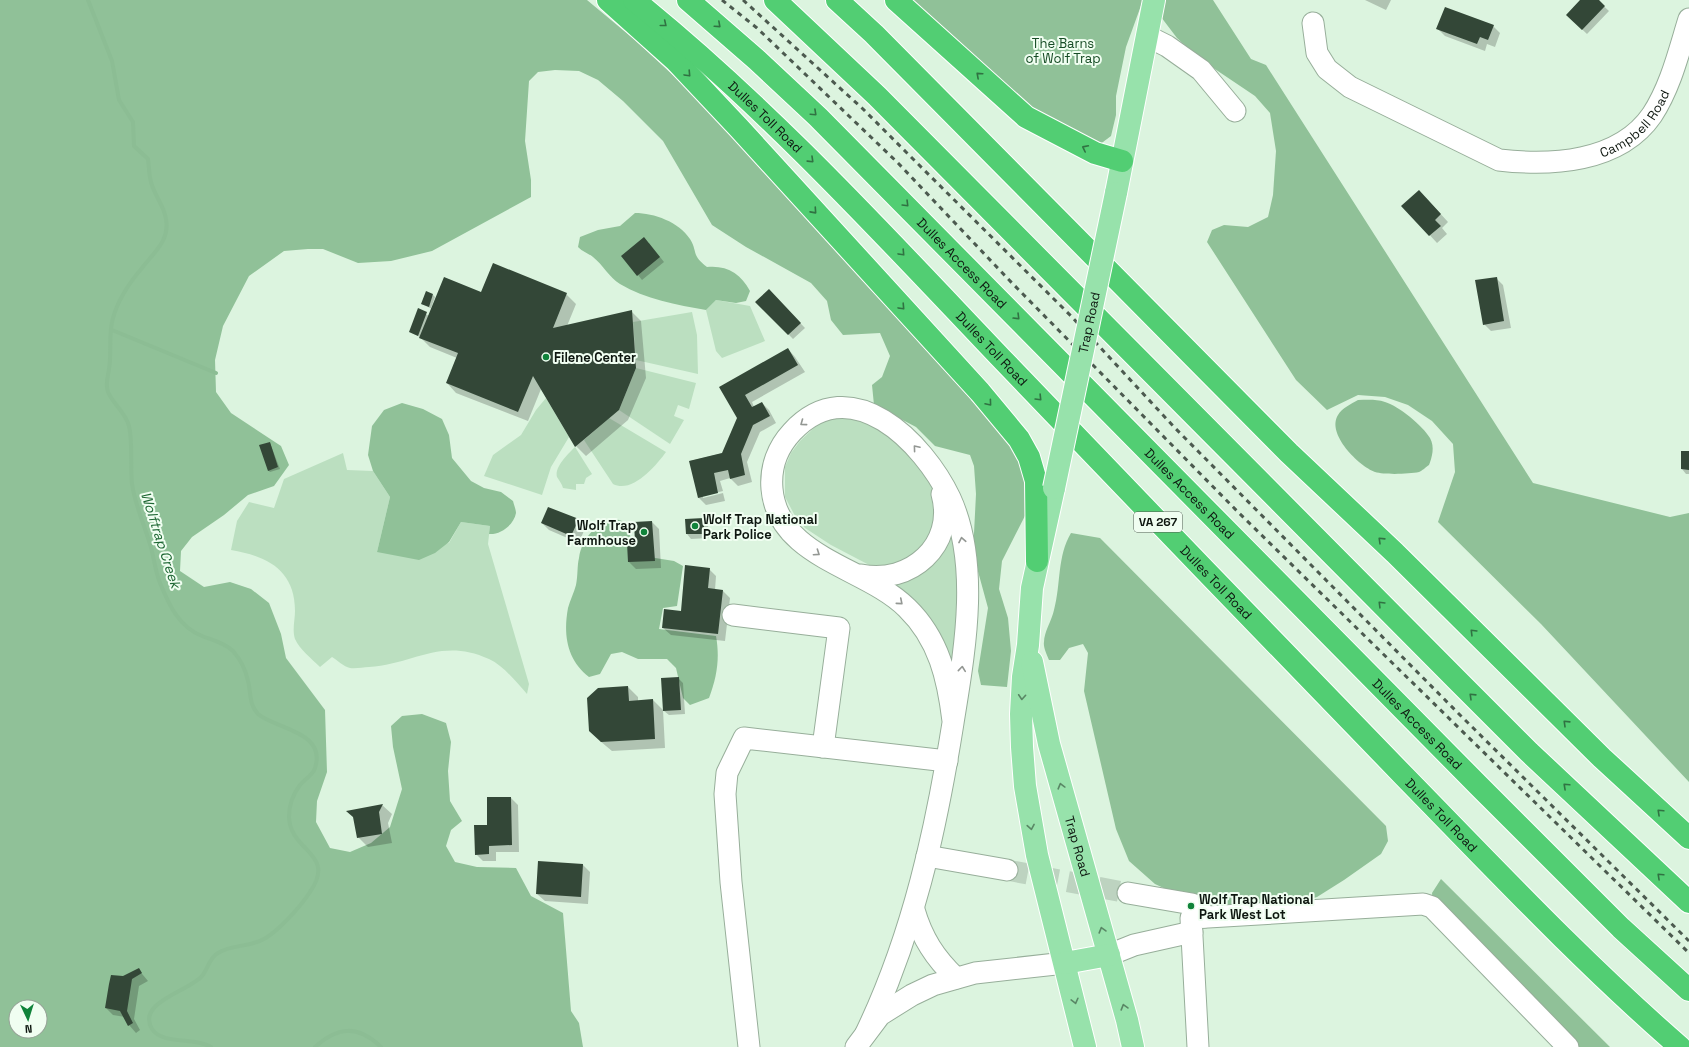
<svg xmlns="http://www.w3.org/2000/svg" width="1689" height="1047" font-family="'Space Grotesk',sans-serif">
  <rect width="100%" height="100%" fill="#dcf4df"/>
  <!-- green -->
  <path fill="#bbdfc0" d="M716,300L750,306L765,341L722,358L716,351L706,310Z
    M692,312L697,335L698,374L636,360L633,322Z
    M636,368L696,383L689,409L678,405L674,416L684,420L670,444L619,410Z
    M546,398L569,437L551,467L542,495L484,476L493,455L521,435L536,410Z
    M831,416L855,417L897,438L931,481L936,496L937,510L929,541L904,563L873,567L831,545L805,528L794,514L785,497V467L791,453L800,441L816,426Z
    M609,418L666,452C656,466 632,494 613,484L584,440Z
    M575,447L592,474L586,478L584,484H576V490L563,488C562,484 559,480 557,477C554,467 569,453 575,447Z
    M343,453L347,470L373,471L390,497L377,552L449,543L461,522L490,526L488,544L529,684L527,694C516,682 504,666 489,659C441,637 414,664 369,667C363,667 356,669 350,668C344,667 337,660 332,657L320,667C311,658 300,650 295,639C292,630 295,620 295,611C295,570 267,556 231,550L237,521L249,502L274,508L284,479Z
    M951,519L960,568L954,671L888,582Z"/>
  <!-- forest -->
  <path fill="#90c198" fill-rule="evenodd" d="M0,0H587L635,40L689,90L1016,449L1031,504L1002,561L999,589L1008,618L1011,651L1007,687L981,685L978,671L988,608L973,553L976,494L974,466L970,455L935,446L916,427L874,405L872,385L882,377L890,356L880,333L843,335L831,320L827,301L811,283L746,247L712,225L663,141L623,101L598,80L579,71L555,70L538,72L529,81L525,141L531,180V197L432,251L391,261L358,263L323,249H308L284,251L249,276L223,326L215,360L216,392L231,413L281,446L289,465L274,486L248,495L224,515L192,537L181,551L180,571L204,587L230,582L251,589L269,603L281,634L286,658L325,710L327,772L317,801L316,822L330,848L350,852L371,843L390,827L402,789L393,747L391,726L402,716L422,714L446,723L451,742L448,771L450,801L462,821L451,830L446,846L455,862L477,867L516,868L531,896L563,913L571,1011L579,1023L583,1047H0ZM16,1007H40V1031H16Z
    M907,0H1143L1126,47L1116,96V115L1111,136L1099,145L1024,104Z
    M1165,0H1213L1251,59L1266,65L1533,483L1670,517L1689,513V782L1541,624L1438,522L1455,472L1453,444L1432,421L1408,405L1385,397L1358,395L1327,410L1296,380L1207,242L1212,230L1224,225L1248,227L1268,217L1273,195L1276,151L1270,113L1255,96L1200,59L1177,38L1161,17Z
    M635,213C654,213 679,222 690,239C698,252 691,255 707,267C727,265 741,274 750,291L746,301L736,303L716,300L706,310C677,305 645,299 620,284C609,277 603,265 593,257C588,253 583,252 578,247L580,237L598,230L620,226Z
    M402,403L423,409L442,419L449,435L452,458L471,481L484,488L501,492L513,501C514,505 516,510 516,513C514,525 500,535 489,534L490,526L461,522L449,542L435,553L419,560L377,552L390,497L373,471L368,455L372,426L384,410Z
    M613,518L622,521L639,552L649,557L674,561L683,566L677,606L663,608L659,629L716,636C720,658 717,677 709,698L690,705L683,698L676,668L667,659H638L622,652L611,654L600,674L589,677C567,660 563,635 568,608C570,600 574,593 576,585C578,576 577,566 579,558C582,538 595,525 613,518Z
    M1071,533L1100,538L1386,826L1388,841L1381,854L1344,880L1317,897L1293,904L1233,910L1200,905L1155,884L1129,861L1116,829L1084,691L1088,653L1083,644L1069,648L1060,660H1049C1047,655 1043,647 1044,642C1044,632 1052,620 1054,610C1061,585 1057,556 1071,533Z
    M1441,879L1610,1047H1576L1433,902L1432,893Z"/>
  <!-- water -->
  <path fill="#8cbd94" d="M1358,400C1367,400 1376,399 1385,402C1399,406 1423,426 1430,438C1435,447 1432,457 1429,465C1426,467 1422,471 1419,472C1409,474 1385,475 1375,472C1359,466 1326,434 1338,415C1342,408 1351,404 1358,400Z"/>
  <!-- shadow -->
  <path fill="#0003" d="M1365,0H1391L1386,10Z
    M1581,0H1597L1609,11L1587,34L1567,15Z
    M1493,26L1500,33L1495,47L1487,44L1485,51L1445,36L1438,29Z
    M1426,198L1448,222L1442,228L1447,234L1437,243L1403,206Z
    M649,243L664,262L642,280L638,275Z
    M1496,278L1503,285L1511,328L1491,331L1484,324Z
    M769,291L805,328L793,339L757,302Z
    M482,293L566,294L576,304L567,326L631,311L641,321L646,378L628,420L586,456L576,446L541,389L528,421L456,393L447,383L457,358L430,347L420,337L410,332L419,310L429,316L432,309L422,304L433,295L435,297L431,308H433Z
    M788,349L795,357L805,372L752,402L754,407L762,403L769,410L776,423L760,432L747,462L752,482L738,486L730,478L720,481L723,491L703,496V498L723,493L725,501L706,505L699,498L690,461L723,453L738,418L721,387Z
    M270,443L280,469L270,472L268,470Z
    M1689,452V474H1686L1682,469Z
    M703,519L708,524L709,538L691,539L687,534Z
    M578,520L585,528L579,543L549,530L542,523Z
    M652,522L659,529L661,568L636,569L629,562L628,544H636Z
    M709,569L716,576L715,590L723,591L730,598L725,641L671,635L663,628L682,612Z
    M678,678L683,683L685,714L669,715L664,711Z
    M628,687L638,697V701L653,700L663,710L665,748L612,751L600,741Z
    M511,798L518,805L519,852H496V861H483L476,854L488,826Z
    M382,805L392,814L388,823L392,843L368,847L358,837Z
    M539,862L583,865L590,872L588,904L545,901L537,894Z
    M138,969L148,981L139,986L134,1019L140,1030L136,1033L129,1025L125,1017L113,1015L106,1008L123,977Z"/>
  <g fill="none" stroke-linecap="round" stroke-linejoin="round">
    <!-- stream -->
    <path stroke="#8cbd94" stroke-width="4" d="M88,0L112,61L119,100L133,122L134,146L148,159C149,166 149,175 151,182C154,195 164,205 166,219C170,241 154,252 142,268C130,282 118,300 113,318C108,334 112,353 109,369C108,377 105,384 108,392C113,404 126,413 129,426C133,442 130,466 132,484C135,505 144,524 150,544C154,557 155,571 160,583C169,605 179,627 202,636C212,640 225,643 233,651C240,659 246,671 248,681C251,692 249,705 258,714C275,729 327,731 315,768C313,775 305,779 300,785C293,794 289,806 289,817C290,852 337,853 310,892C301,906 277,933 262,940C248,947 230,945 218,953C209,958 208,969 202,976C190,991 136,1002 152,1029C162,1045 196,1037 211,1047
      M112,330L216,373
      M315,1047C338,1026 358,1025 381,1047"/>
  </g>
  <!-- building -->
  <path fill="#334737" d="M1580,0H1599L1605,6L1582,30L1566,15Z
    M1445,7L1494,25L1488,40L1480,37L1477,44L1436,29Z
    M1419,190L1441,214L1435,220L1441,226L1429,236L1401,206Z
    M644,237L660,257L637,276L621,256Z
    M493,263L567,293L553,328L632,310L636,368L619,410L575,447L533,376L518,412L446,383L458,353L419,338L444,277L481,292Z
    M1497,277L1504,321L1483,325L1475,280Z
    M769,289L801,323L788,335L755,302Z
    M426,291L433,294L429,307L421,304Z
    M418,308L427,312L418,336L409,332Z
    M788,348L798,365L745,395L752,407L762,402L770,416L753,425L741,454L745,475L730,479L728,470L714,473L718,493L698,498L689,461L722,453L737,418L719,387Z
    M270,442L278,467L268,471L259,445Z
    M1681,451H1689V470L1681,469Z
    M548,507L579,519L571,536L541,523Z
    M704,518V534H686L685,519Z
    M652,521L655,561L628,562L627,543H635L634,522Z
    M685,565L710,568L708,588L723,590L718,634L662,628L664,609L681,611Z
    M679,677L681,710L663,711L661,678Z
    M628,686L629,701L653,699L655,739L601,742L589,731L587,698L598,688Z
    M487,797H511L512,845L489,846V854L475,855L474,825H487Z
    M383,804L379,812L382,834L357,838L353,817L346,811Z
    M538,861L583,864L581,897L536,894Z
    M139,968L142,973L132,979L127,1011L133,1023L128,1026L120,1011L105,1008L109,984L111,975L123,976Z"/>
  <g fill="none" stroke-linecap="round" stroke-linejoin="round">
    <!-- minor-tunnel -->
    <path stroke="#bdd3c0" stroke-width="21" stroke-dasharray="21 10" stroke-linecap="butt" d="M1007,870L1128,893"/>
    <!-- minor casing -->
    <g stroke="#97ae9a" stroke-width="23">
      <g id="minor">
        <path id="s1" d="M1313,23L1317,53L1327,69L1350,87L1499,160C1550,166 1619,163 1652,115C1671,86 1679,51 1689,19"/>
        <path d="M1147,36L1167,46L1201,70L1235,111"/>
        <path d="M861,575C910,585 956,545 942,494"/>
        <path d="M733,615L839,628L823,747"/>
        <path d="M927,856L1007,870"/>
        <path d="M1128,893L1192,904L1200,909L1204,917"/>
        <path d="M914,910C922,938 935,958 956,978"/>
        <path d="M1109,955L1134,945L1192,932"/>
        <path d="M866,1033C913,935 936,830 953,723C964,654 981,565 950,498C924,443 851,368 792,432C778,447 770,467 772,489C778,558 866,567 907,608C939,639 948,679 953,721"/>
        <path d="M749,1047L731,882L725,794L727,773L744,738L947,761"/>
        <path d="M856,1047L880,1015L912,995L933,985L975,973L1065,963"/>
        <path d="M1198,1047L1191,918L1423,904L1432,907L1568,1047"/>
      </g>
    </g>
    <!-- major casing -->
    <g stroke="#fff" stroke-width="24">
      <g id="major">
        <path d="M1116,193L1154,0"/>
        <path d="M1054,488L1032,588L1028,645L1023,677L1021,714L1022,747L1025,786L1037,855L1085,1047"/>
        <path id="s2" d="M1032,662L1049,744L1127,1020L1133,1047"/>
        <path d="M1065,963L1109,955"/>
      </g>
    </g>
    <!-- highway casing -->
    <g stroke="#fff" stroke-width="24">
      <g id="highway">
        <path d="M608,0L675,60L739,128L980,392L1019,439L1029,457L1036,481L1037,561"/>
        <path id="s3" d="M634,0C768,108 883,234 1001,358C1135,498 1269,637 1404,776C1494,868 1583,963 1680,1047"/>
        <path id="s4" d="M688,0L757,60L818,117L1479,786L1621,928L1689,990"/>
        <path d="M775,0L877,96L1460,683L1529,752L1689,902"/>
        <path d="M837,0L874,34L1289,453L1395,553L1602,758L1689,838"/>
        <path d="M896,0L1026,117L1095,153L1122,161"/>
      </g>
    </g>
    <!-- minor -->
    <use href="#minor" stroke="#fff" stroke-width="21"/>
    <!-- major -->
    <use href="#major" stroke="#97e2ab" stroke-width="22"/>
    <!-- highway -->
    <use href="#highway" stroke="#52ce73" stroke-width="22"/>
    <!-- rail -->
    <path stroke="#4c5a4f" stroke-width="3" stroke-dasharray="5 5" stroke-linecap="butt" d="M722,0L757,28L898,163L1012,283L1239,513L1689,953
      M743,0L863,109L906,152L1071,316L1175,428L1460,715L1689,941"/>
    <!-- major-bridge casing -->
    <g stroke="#fff" stroke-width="24" stroke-linecap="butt">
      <g id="major-bridge">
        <path id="s5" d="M1054,488L1116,193"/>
      </g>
    </g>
    <!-- major-bridge -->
    <use href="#major-bridge" stroke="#97e2ab" stroke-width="22"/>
  </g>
  <!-- one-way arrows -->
  <defs><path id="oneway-chevron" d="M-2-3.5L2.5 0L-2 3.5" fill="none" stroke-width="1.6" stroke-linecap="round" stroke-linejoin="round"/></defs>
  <g stroke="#307242">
    <use href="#oneway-chevron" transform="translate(664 24) rotate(39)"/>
    <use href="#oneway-chevron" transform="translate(718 25) rotate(42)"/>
    <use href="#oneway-chevron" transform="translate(688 74) rotate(47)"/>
    <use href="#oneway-chevron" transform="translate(979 75) rotate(-138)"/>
    <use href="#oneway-chevron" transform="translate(814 113) rotate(43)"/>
    <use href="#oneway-chevron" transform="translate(1085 148) rotate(-153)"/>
    <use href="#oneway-chevron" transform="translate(811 160) rotate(44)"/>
    <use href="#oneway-chevron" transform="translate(906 204) rotate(45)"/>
    <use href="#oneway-chevron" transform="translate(814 211) rotate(48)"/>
    <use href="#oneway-chevron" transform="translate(902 253) rotate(47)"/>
    <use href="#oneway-chevron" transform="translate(902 307) rotate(47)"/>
    <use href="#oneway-chevron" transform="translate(1017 317) rotate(45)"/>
    <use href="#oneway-chevron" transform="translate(1039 398) rotate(46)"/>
    <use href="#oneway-chevron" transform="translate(989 403) rotate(50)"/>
    <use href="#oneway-chevron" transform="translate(1381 540) rotate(-136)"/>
    <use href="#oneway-chevron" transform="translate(1381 604) rotate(-135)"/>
    <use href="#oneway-chevron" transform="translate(1473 632) rotate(-135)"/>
    <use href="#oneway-chevron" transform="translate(1472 696) rotate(-136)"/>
    <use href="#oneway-chevron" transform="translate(1566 723) rotate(-136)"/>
    <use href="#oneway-chevron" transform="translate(1566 786) rotate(-137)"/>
    <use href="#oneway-chevron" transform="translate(1660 812) rotate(-137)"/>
    <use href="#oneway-chevron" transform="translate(1660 876) rotate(-137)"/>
  </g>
  <g stroke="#939793">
    <use href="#oneway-chevron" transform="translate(803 423) rotate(144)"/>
    <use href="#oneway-chevron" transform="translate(916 448) rotate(-130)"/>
    <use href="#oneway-chevron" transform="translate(962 540) rotate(-101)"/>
    <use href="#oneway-chevron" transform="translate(817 553) rotate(34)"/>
    <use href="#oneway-chevron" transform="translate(900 602) rotate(40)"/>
    <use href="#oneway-chevron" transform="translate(962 669) rotate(-84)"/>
  </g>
  <g stroke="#598765">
    <use href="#oneway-chevron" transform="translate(1022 697) rotate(94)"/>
    <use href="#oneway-chevron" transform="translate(1061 786) rotate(-105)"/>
    <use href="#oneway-chevron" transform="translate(1031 827) rotate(80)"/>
    <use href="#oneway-chevron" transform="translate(1102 930) rotate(-106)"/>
    <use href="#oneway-chevron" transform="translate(1075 1001) rotate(76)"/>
    <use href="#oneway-chevron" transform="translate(1124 1007) rotate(-106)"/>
  </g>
  <!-- markers -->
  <g fill="#10833a" stroke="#f0fef1" stroke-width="1.5">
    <circle cx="546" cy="357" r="4"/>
    <circle cx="695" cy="526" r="4"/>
    <circle cx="644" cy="532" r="4"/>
    <circle cx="1191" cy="906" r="4"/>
  </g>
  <g text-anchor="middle" stroke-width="4" stroke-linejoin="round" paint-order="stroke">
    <!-- shield labels -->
    <rect fill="#f0fef1" stroke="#525c54" stroke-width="1" x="1134" y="512" width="48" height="20" rx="3"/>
    <g font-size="12" font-weight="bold" fill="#0e1710">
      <text x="1158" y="526">VA 267</text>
    </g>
    <!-- park labels -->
    <g font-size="13" fill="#164c25" stroke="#f0fef1">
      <text x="1063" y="48">The Barns<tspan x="1063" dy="15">of Wolf Trap</tspan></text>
    </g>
    <!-- street labels -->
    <g font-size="13" fill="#0e1710" stroke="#f0fef1">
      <text dy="5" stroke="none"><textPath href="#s3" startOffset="176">Dulles Toll Road</textPath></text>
      <text dy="5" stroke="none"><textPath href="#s1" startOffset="393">Campbell Road</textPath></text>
      <text dy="5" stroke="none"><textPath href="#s4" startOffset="380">Dulles Access Road</textPath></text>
      <text dy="5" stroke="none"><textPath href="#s5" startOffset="169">Trap Road</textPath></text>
      <text dy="5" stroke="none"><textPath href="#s3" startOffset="500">Dulles Toll Road</textPath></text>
      <text dy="5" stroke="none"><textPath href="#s4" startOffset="704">Dulles Access Road</textPath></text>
      <text dy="5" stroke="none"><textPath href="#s3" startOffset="824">Dulles Toll Road</textPath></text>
      <text dy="5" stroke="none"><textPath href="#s4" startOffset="1028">Dulles Access Road</textPath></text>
      <text dy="5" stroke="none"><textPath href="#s3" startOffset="1148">Dulles Toll Road</textPath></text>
      <text dy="5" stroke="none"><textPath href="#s2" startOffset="190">Trap Road</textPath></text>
    </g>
    <!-- poi labels -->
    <g font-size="13" font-weight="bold" fill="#0e1710" stroke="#f0fef1" text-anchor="start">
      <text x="554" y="362">Filene Center</text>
      <text x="703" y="524">Wolf Trap National<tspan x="703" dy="15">Park Police</tspan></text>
      <text x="636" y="530" text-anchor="end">Wolf Trap<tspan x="636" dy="15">Farmhouse</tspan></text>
      <text x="1199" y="904">Wolf Trap National<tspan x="1199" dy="15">Park West Lot</tspan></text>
    </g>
    <!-- water labels -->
    <g font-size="14" font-style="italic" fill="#1e6733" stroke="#f0fef1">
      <text transform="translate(161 540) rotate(72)" y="5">Wolftrap Creek</text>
    </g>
  </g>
  <!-- north arrow -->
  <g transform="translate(28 1019) rotate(176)"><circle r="19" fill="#f0fef1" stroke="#96a297"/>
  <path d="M0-3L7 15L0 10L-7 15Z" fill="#10833a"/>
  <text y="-6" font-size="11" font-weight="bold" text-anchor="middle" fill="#0e1710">N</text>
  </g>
</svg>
